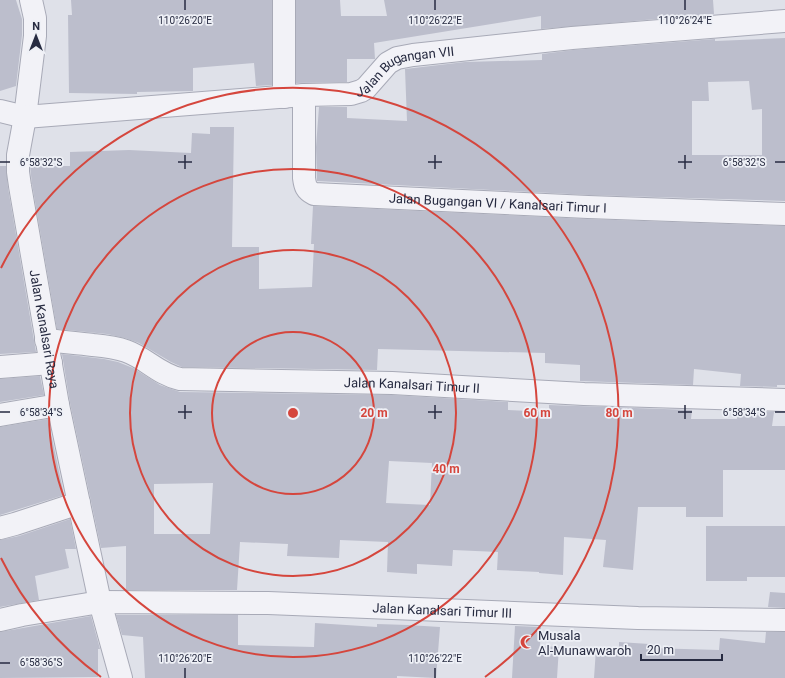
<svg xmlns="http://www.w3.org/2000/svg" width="785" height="678" font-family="Roboto,sans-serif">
  <rect width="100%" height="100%" fill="#dfe1e9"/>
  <!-- building -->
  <path fill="#bcbecc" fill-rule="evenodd" d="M0,0H16L22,19V35L16,86L0,91Z
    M71,0H272V85L256,86L254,63L193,68V91L137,92V94L69,93L68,15H72Z
    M296,0H340L341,16H387L384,0H713L714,14L541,29V16L374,43L375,59H347V82L296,83Z
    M785,38V201L589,195L317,181L316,147L319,107H347V118L407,121L405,69L465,62L542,60V54L573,50L715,39V41ZM749,81L752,110L762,109V155H692V101H709L708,82Z
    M210,127H234L232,247H259V289L312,287L314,244H311L313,206L587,219L785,226V385H777V387L740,386L741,374L694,369L693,385L580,381V365L545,363V353L378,349L377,370L182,367L171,362L139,343L125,338L107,334L57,329L32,184L30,166H70V152L129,150L191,153L192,133L210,134Z
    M0,166H6L8,188L36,352L0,354Z
    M62,354L104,359L118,362L133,368L160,385L180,392L392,395L508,402V410L549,412V405L692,410L691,419H737L738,411L774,412L772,426H785V470H723V517H686V507H638L633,570L603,567L606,540L564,537L563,575L539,573V572L497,570L498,552L453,550L452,566L417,564V574L387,572L388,542L340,540L339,558L287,556L288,544L240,542L237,590H126V546L101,548L70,403ZM389,461L432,463L430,505L386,503ZM213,483L210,534H154V484Z
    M40,376L44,395L0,402V379Z
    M48,419L64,495L0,515V427Z
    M70,519L76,549H65L69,568L35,576L39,600L0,607V540L19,536Z
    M706,526H785V577H747V581H706Z
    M770,592L785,593V608L768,607Z
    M116,615H238V645L314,647L315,623L377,627V624L408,625L440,627L436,678L397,676V678H145L143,637L122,635Z
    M91,616L100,649H98V677L0,678V632Z
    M515,626L541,627L540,646L559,647L557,678H512Z
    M766,632H785V678H594L596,649L619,650V642L649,644V648L719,650L720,638L765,643Z"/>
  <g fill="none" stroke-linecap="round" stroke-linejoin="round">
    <!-- minor casing -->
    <g stroke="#a8aab7" stroke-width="24">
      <g id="minor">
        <path id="s1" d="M31,0L35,18V36L25,117L18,155V172L20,186L58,405L100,602L121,678"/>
        <path id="s2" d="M304,95V178C305,186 306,190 314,194L588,207L785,214"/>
        <path d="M284,97V0"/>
        <path id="s3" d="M0,111L25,117L304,95L351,94L361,91L366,88L388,63L397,58L413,55L572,38L785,21"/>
        <path id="s4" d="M46,340C62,342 77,343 93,345C104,346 115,347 126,351C146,358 158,374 180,379L392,383L584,394L785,400"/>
        <path d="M0,367L51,363"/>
        <path d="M0,415L58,405"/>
        <path d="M0,528L15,524L79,503"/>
        <path id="s5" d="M0,620L22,615L100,602L268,603L638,618L785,620"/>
      </g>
    </g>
    <!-- minor -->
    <use href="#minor" stroke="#f2f2f7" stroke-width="22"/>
  </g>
  <!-- ticks -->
  <path fill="none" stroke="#272b41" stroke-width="1.5" d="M185,0V10M435,0V10M685,0V10M185,155V169M435,155V169M685,155V169M0,162H10M178,162H192M428,162H442M678,162H692M775,162H785M185,405V419M435,405V419M685,405V419M0,412H10M178,412H192M428,412H442M678,412H692M775,412H785M0,663H10M185,668V678M435,668V678"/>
  <!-- distance rings -->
  <g fill="none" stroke="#d5463d" stroke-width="2">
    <circle cx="293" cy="413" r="81"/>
    <circle cx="293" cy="413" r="163"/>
    <circle cx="293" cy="413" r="244"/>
    <path d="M101 677A326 326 0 0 1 1 558M1 268A326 326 0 1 1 485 677"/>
  </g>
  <!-- icons -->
  <defs>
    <g id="mosque-bare" transform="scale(1.08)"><path d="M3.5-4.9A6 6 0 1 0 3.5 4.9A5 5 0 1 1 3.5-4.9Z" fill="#d5463d" stroke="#eef0f6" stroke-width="2.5" paint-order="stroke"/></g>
  </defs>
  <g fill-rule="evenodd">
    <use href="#mosque-bare" x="527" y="642"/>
  </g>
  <g text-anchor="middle" stroke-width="3.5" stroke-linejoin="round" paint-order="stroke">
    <!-- street labels -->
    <g font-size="13" fill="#272b41" stroke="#eef0f6">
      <text dy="5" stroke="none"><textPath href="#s3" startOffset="414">Jalan Bugangan VII</textPath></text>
      <text dy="5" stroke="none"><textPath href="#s2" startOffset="287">Jalan Bugangan VI / Kanalsari Timur I</textPath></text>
      <text dy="5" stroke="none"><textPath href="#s1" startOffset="333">Jalan Kanalsari Raya</textPath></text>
      <text dy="5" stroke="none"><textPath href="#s4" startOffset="374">Jalan Kanalsari Timur II</textPath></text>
      <text dy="5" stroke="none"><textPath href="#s5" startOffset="444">Jalan Kanalsari Timur III</textPath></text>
    </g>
    <!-- poi labels -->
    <g font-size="13" fill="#272b41" stroke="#eef0f6" text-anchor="start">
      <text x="538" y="640">Musala<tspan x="538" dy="15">Al-Munawwaroh</tspan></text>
    </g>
  </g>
  <g font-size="10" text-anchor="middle" fill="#272b41" stroke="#eef0f6" stroke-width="3.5" stroke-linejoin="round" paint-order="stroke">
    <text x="185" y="24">110°26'20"E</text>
    <text x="435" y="24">110°26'22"E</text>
    <text x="685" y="24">110°26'24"E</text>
    <text x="41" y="166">6°58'32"S</text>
    <text x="744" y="166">6°58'32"S</text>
    <text x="41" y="416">6°58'34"S</text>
    <text x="744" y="416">6°58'34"S</text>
    <text x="185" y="662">110°26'20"E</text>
    <text x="435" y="662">110°26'22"E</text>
    <text x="41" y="666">6°58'36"S</text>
  </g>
  <circle cx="293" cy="413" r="6" fill="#d5463d" stroke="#eef0f6" stroke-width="2"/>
  <g font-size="12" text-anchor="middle" font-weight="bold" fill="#d5463d" stroke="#eef0f6" stroke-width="3.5" stroke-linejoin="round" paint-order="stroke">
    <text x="374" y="417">20 m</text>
    <text x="537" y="417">60 m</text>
    <text x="619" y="417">80 m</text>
    <text x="446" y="473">40 m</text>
  </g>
  <!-- north arrow -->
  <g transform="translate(36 36)" stroke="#eef0f6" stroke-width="3" paint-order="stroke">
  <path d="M0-3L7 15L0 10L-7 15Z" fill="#272b41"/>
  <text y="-6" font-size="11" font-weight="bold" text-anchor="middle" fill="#272b41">N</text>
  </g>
  <!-- scale -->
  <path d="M641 654v6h81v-6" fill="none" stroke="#272b41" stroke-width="2"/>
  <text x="647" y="654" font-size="12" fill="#272b41" stroke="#eef0f6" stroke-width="3" paint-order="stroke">20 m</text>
</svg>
